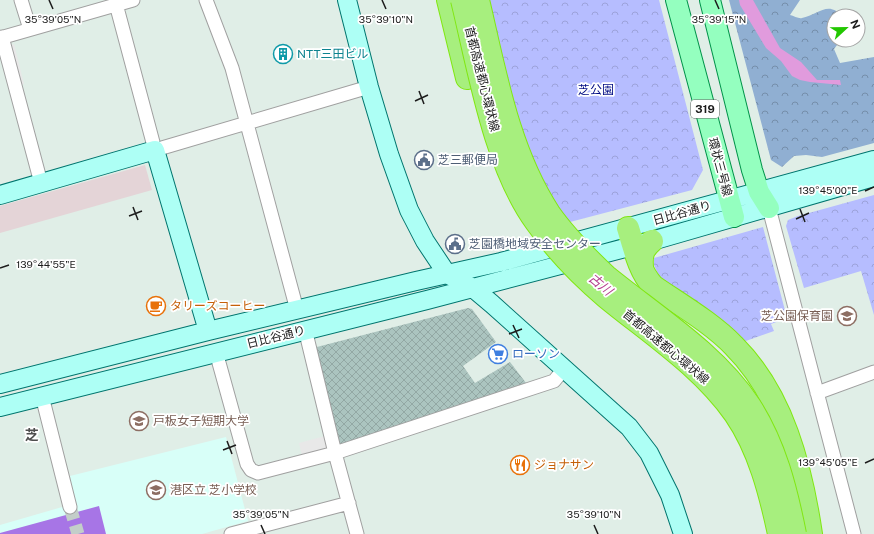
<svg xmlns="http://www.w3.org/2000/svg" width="874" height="534" font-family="'Public Sans','Noto Sans JP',sans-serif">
  <defs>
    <pattern id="construction-cross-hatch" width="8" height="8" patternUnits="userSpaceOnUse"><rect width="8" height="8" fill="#abc4bf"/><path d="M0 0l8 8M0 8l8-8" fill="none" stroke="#93a8a4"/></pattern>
    <pattern id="forest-crowns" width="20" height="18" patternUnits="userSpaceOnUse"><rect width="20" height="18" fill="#90afd2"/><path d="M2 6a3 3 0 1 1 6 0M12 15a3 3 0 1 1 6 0" fill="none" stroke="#758eaa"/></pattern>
    <pattern id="park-crowns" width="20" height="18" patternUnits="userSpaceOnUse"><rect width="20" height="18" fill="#b6bdff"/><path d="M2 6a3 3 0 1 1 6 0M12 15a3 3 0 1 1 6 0" fill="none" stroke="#9ca2da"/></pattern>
  </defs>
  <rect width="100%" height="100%" fill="#e0eee7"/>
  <!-- education -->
  <path fill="#d8fff8" d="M226,437L248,521L202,534H0V525L76,503L70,476Z"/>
  <!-- construction -->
  <path fill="url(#construction-cross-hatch)" d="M468,308L472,309L496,342L463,366L475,383L510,362L526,383L338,445L313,348Z"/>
  <!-- forest -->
  <path fill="url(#forest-crowns)" d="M729,0H800L790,15C794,16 799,19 802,18C817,15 829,0 841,16H834V40H841L834,49L840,63L874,57V143L822,157L806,155L794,156L782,167L771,160Z"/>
  <!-- park -->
  <path fill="url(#park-crowns)" d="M488,0H659L703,170L692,190L570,222C562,212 553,201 547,190C515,132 504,64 488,0Z
    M874,195V315L861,271L804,288L786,226L788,220L798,216Z
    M763,227L787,318L771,324L774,331L743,342L725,322L660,279L654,265V258Z"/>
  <!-- pitch -->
  <path fill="#a775e6" d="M99,506L106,534H0V533Z"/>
  <!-- parking -->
  <path fill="#e8e8e8" d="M14,44L24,84L20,85L9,46Z
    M325,436L329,449L302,456L299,443Z"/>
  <!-- plaza -->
  <path fill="#e4d4d7" d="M145,165L152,190L0,233V206Z"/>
  <!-- water -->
  <path fill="#e19bdd" d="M739,0H753L780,48L801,62L817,80H840L841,85L810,82L800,80L792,76L781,61L766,48L740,5Z"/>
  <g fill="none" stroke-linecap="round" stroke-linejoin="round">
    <!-- street-tunnel -->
    <path stroke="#c3cec9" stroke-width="13" stroke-dasharray="13 6" stroke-linecap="butt" d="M70,507L78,534"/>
    <!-- street casing -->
    <g stroke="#a0a0a0" stroke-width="15">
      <path id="street" d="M21,0L30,29
        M206,0L232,68L297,310
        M116,4L155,150L369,87
        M2,37L41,183
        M0,38L133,0
        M769,208L854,534
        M305,329L335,453L357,534
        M216,352L247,464L251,470L258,473L335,453L554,381L564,369
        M817,393L874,372
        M42,396L70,507
        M231,534L349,503"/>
    </g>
    <!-- secondary casing -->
    <g stroke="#00756e" stroke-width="20">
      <path id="secondary" d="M347,0L369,87L389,154L409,210L425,241L447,274L473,288L492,304L629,427L649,453L670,495L683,534
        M0,195L155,150L208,331
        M0,384L208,331L416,281L501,262L874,160
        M0,407L427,300L652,241L874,177"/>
    </g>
    <!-- primary casing -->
    <g stroke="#009349" stroke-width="22">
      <path id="primary" d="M676,0L734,217
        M710,0L752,170L759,192L769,208"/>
    </g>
    <!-- highway casing -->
    <g stroke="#80e712" stroke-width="24">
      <path id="highway" d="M448,0L467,78
        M628,228C634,247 639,271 653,286C679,304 712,323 734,346C783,395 801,467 811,534
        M642,267C641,254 643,249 652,241"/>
    </g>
    <!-- street -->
    <use href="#street" stroke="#fff" stroke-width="13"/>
    <!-- secondary -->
    <use href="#secondary" stroke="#adfff5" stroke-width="18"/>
    <!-- primary -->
    <use href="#primary" stroke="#94ffbf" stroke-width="20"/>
    <!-- highway -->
    <use href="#highway" stroke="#a7ef7e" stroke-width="22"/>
    <!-- highway-bridge casing -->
    <g stroke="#80e712" stroke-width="24" stroke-linecap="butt">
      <path id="highway-bridge" d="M462,0C479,69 494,164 536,222C556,250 580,275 606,297C651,334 701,366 735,414C759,449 770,492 779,534
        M478,0C495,72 508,150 549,213C565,236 586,257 606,276C655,316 715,353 750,406C775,445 786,489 795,534"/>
    </g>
    <!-- highway-bridge -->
    <use href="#highway-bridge" stroke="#a7ef7e" stroke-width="22"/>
  </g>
  <!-- ticks -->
  <path fill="none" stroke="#1c1c1c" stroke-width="1.5" d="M49,0L53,9M382,0L386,9M715,0L719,9M419,91L424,104M415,101L428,95M865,191L874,187M133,207L138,220M800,209L805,222M129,216L142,211M796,219L809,213M0,268L9,265M513,325L519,338M509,334L522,329M227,441L232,454M223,450L236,445M865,463L874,459M261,525L265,534M594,525L598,534"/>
  <!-- icons -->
  <defs>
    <g id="building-ring" transform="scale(1)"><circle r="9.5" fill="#fff" stroke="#0f9aa8" stroke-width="1.5"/><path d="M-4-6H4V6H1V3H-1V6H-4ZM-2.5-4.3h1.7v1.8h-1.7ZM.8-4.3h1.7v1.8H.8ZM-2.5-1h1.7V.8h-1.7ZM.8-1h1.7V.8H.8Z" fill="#0f9aa8"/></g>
    <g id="civic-ring" transform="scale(1)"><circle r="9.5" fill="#fff" stroke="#5c6f8a" stroke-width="1.5"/><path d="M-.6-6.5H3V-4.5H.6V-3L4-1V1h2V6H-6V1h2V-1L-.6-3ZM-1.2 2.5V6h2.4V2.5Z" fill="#5c6f8a"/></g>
    <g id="cafe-ring" transform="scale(1)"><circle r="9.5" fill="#fff" stroke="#e8710a" stroke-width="1.5"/><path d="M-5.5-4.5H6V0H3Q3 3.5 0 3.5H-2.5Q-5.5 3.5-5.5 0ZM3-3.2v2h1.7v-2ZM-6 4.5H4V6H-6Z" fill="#e8710a"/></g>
    <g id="school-ring" transform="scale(1)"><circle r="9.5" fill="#fff" stroke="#8d6e63" stroke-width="1.5"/><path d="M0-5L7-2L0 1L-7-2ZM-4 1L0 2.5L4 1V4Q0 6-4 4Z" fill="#8d6e63"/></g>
    <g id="supermarket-ring" transform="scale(1)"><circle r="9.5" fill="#fff" stroke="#3f7fe0" stroke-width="1.5"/><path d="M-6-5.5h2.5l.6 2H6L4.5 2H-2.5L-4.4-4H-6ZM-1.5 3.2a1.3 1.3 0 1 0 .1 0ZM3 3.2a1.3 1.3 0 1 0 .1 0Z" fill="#3f7fe0"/></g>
    <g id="university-ring" transform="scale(1)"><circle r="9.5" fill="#fff" stroke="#8d6e63" stroke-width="1.5"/><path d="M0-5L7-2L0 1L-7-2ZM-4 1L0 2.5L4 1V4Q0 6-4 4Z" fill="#8d6e63"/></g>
    <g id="restaurant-ring" transform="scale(1)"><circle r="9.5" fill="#fff" stroke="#e8710a" stroke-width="1.5"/><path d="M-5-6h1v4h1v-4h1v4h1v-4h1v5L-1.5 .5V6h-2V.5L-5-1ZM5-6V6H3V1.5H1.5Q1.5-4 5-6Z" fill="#e8710a"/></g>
  </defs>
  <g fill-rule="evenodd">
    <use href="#building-ring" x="283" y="54"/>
    <use href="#civic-ring" x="424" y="160"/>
    <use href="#civic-ring" x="455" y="244"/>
    <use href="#cafe-ring" x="156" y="306"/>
    <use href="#school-ring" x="847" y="316"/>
    <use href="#supermarket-ring" x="498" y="354"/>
    <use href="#university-ring" x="139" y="421"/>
    <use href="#restaurant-ring" x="520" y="465"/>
    <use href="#school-ring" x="156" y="490"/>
  </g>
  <g text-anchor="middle" stroke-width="3.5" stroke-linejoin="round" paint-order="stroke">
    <!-- shield labels -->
    <rect fill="#fff" stroke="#606060" stroke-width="1" x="691" y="100" width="28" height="18" rx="3"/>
    <g font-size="11" font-weight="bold" fill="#1c1c1c">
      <text x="705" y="113">319</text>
    </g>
    <!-- culture labels -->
    <g font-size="12" fill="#0d838f" stroke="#fff" text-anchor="start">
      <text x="297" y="58">NTT三田ビル</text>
    </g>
    <!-- street labels -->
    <g font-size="12" fill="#1c1c1c" stroke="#fff">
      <text transform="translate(482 79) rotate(76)" y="4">首都高速都心環状線</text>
      <text transform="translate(720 167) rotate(75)" y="4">環状三号線</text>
      <text transform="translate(682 213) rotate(-16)" y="4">日比谷通り</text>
      <text transform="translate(276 337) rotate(-14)" y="4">日比谷通り</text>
      <text transform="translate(666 347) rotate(40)" y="4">首都高速都心環状線</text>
    </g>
    <!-- park labels -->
    <g font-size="12" fill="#000c83" stroke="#fff">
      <text x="596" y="94">芝公園</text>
    </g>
    <!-- service labels -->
    <g font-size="12" fill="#4e5e75" stroke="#fff" text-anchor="start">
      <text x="438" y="164">芝三郵便局</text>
      <text x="469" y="248">芝園橋地域安全センター</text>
    </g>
    <!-- food labels -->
    <g font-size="12" fill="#c56008" stroke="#fff" text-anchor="start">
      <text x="170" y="310">タリーズコーヒー</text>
      <text x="534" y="469">ジョナサン</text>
    </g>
    <!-- education labels -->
    <g font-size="12" fill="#785e54" stroke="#fff" text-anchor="start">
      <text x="833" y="320" text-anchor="end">芝公園保育園</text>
      <text x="153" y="425">戸板女子短期大学</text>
      <text x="170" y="494">港区立 芝小学校</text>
    </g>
    <!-- shop labels -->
    <g font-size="12" fill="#366cbe" stroke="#fff" text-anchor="start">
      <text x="512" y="358">ローソン</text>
    </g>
    <!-- water labels -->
    <g font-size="13" font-style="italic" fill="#b43f8e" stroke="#fff">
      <text transform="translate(601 284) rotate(40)" y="5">古川</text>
    </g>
    <!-- quarter labels -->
    <g font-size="14" font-weight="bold" fill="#4f4f4f" stroke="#fff">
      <text x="32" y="440">芝</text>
    </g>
  </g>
  <g font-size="10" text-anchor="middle" fill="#1c1c1c" stroke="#fff" stroke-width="3.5" stroke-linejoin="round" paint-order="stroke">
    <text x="53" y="23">35°39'05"N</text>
    <text x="386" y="23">35°39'10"N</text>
    <text x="719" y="23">35°39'15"N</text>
    <text x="828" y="194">139°45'00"E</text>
    <text x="46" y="268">139°44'55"E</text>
    <text x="828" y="466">139°45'05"E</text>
    <text x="261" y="518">35°39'05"N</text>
    <text x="594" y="518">35°39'10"N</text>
  </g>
  <!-- north arrow -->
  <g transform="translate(846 28) rotate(68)"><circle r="19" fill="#ffffff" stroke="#a4a4a4"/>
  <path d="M0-3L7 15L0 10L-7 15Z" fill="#22c700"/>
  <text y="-6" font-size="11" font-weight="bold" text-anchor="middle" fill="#1c1c1c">N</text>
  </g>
</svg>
